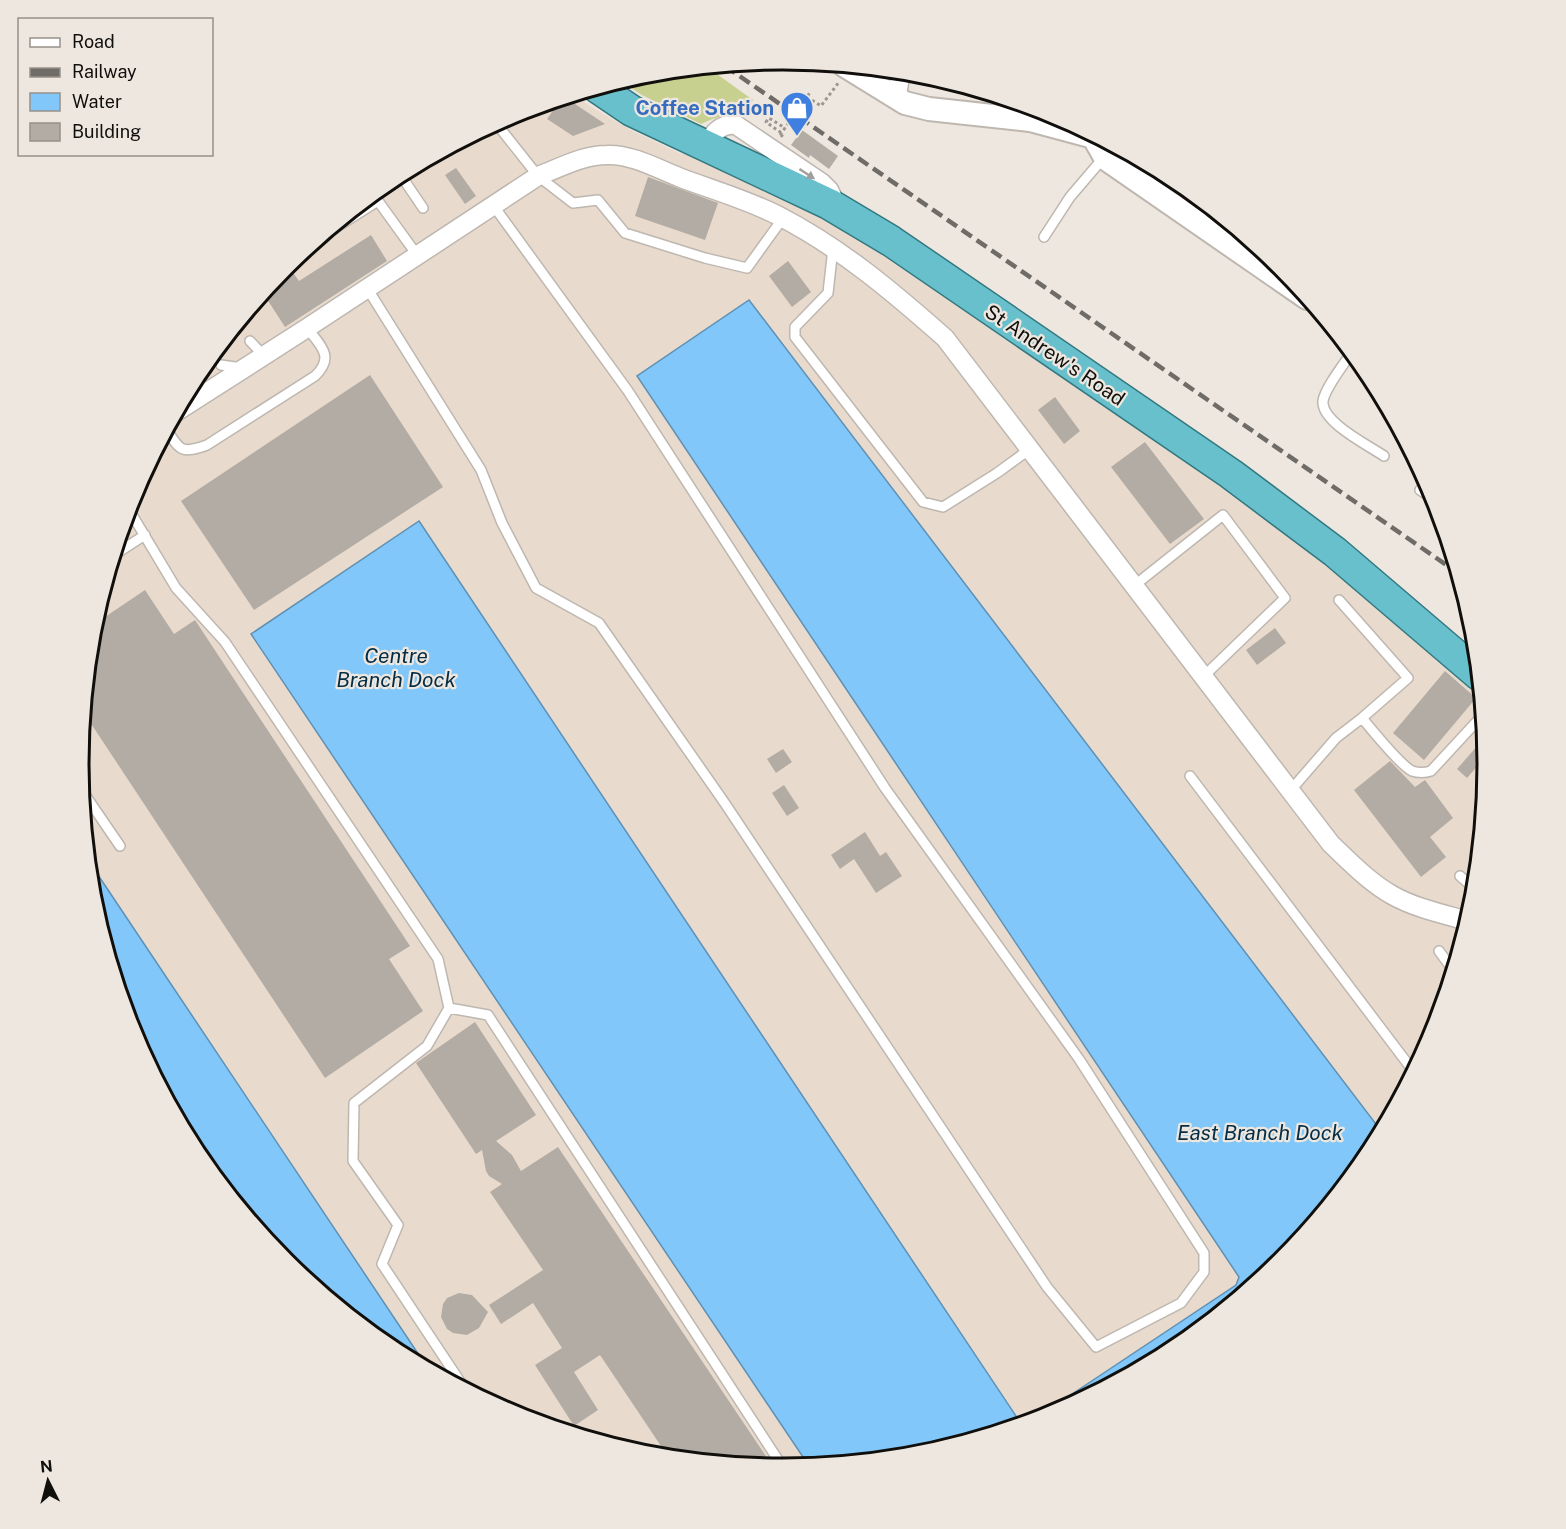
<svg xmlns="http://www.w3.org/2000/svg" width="1566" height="1529" font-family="'Public Sans',sans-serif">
  <rect width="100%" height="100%" fill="#eee7df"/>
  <!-- built -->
  <path fill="#e8dbcd" d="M578,94L585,103L631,130L679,153L709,160L770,189L875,245L1180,456L1286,532L1382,607L1480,688L1487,765L1474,902L1434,1034L1369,1156L1281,1263L1174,1350L1052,1415L920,1456L783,1469L645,1455L513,1415L391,1350L285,1262L197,1156L132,1034L92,902L79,764L92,627L132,495L197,373L285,266L392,179L514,114Z"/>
  <!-- green -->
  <path fill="#c8d08f" d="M707,67L753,100L745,113C728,113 716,117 701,124L642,95L621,81L646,73Z"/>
  <!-- water -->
  <path fill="#81c7fa" stroke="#5f90b3" stroke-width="1.5" d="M749,300L1382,1132L1369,1156L1281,1263L1174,1350L1052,1415L1030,1422L1236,1285L1239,1277L637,376Z
    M419,521L1022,1425L920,1456L809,1466L251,634Z
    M88,860L429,1370L391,1350L285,1262L197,1156L132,1034L92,902Z"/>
  <!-- building -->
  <path fill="#b3aca4" d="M566,98L605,124L573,136L547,119L561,99Z
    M802,130L838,156L829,169L810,155L809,158L791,145Z
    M456,168L476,196L465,204L445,175Z
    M648,177L718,203L705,240L635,216Z
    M371,235L387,261L285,327L263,293L285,266L287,264L299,281Z
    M788,261L811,292L792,307L769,276Z
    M370,375L443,487L254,610L181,501Z
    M1055,397L1080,431L1064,444L1038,410Z
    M1145,442L1204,519L1170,544L1111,467Z
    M145,590L174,634L195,620L410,946L389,959L423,1011L325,1078L84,713L93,625Z
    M1275,628L1286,643L1257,665L1246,650Z
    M1445,671L1476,698L1424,760L1393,733Z
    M1485,737L1487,755L1467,778L1457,769Z
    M783,749L792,762L776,773L767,759Z
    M1390,761L1415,787L1425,780L1453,818L1430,837L1446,857L1421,877L1354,790Z
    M784,785L799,808L787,816L772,793Z
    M865,832L880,856L886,852L902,876L876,893L854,859L840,869L831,855Z
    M475,1022L536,1115L496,1141L512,1155L521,1171L558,1147L774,1468L669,1458L600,1355L574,1372L598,1410L574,1426L535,1365L562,1348L533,1303L501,1324L489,1305L543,1270L490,1192L502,1184L489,1176L486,1171L482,1150L476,1154L416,1063Z
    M459,1293L472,1295L488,1312L479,1328L467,1335L453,1333L447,1329L441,1317L443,1304L447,1298Z"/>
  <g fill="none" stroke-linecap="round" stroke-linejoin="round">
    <!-- service casing -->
    <g stroke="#beb7b0" stroke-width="12">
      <path id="service" d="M496,123L538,176L573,203L598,200L625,233L705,258L747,268L783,218
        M400,174L423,208
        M373,194L417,255
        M321,237L378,201
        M1044,237L1070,197L1105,156
        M833,248L828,293L795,327V337L923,502L943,507L997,473L1030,449
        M367,288L481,470L502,523L536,588L599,623L724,802L1047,1287L1096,1347L1181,1303L1204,1272V1253L1079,1059L885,788L628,391L493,205
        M250,341L264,356
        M1352,352C1344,364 1325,388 1323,401C1321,422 1368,445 1384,456
        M221,365L242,368
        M167,430C180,451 182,454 207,445L315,376C335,357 321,346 307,328
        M1420,490L1435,500
        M128,508L176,588L225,642L438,959L449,1008L427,1046L354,1103L353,1161L398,1225L382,1264L465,1389
        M114,555L145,535
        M1135,585L1223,515L1285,598L1204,676
        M1339,600L1408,678L1362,718
        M1190,776L1414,1072
        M81,789L120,846
        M1290,791L1336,738L1362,718C1372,730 1400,765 1412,771C1418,773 1425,773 1431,771L1479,719
        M1460,876L1475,889
        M1439,951L1453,970
        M449,1008L488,1015L784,1469"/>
    </g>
    <!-- minor casing -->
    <g stroke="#beb7b0" stroke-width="21">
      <path id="minor" d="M894,97L898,89L901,72
        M705,146C713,134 720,123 736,125L822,183L829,190L832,196L829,204
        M176,412L307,328L538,176C560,168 582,155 607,155C632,154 658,169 681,178C713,190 748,200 779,216C841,248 893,292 945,338L1331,844C1350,862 1369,882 1392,895C1415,908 1443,914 1468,921"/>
    </g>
    <!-- tertiary casing -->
    <g stroke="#beb7b0" stroke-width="26">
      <path id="tertiary" d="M845,66L905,103L929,109L1030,120L1097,138
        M1094,138L1106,159L1307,298"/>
    </g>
    <!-- trunk casing -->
    <g stroke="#327880" stroke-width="33">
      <path id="trunk" d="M598,88L632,111L829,204L891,241L1231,474L1335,552L1479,675"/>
    </g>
    <!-- path -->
    <path stroke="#9b9690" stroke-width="3" stroke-dasharray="3 3" stroke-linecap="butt" d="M807,97L821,106L839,82
      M781,137L783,134L766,122L769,118L785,128"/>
    <!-- service -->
    <use href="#service" stroke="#fff" stroke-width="9"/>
    <!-- minor -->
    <use href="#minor" stroke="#fff" stroke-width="18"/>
    <!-- tertiary -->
    <use href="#tertiary" stroke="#fff" stroke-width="22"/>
    <!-- trunk -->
    <use href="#trunk" stroke="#68c0cc" stroke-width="30"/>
    <!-- rail -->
    <path stroke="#6f6b66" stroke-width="4.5" stroke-dasharray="12 6" stroke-linecap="butt" d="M725,66L1458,573"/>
    <!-- path-bridge -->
    <path stroke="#9b9690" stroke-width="3" stroke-dasharray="3 3" stroke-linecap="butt" d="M780,135L811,91"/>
  </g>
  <!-- one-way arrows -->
  <defs><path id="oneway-solid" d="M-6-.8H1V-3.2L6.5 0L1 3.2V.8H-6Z" transform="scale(1.5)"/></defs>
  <use fill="#a09f9e" href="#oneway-solid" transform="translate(807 174) rotate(33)"/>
  <!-- icons -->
  <defs>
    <g id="shop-pin" transform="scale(1.725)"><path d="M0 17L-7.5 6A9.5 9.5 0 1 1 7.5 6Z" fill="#3f7fe0" stroke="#eee7df"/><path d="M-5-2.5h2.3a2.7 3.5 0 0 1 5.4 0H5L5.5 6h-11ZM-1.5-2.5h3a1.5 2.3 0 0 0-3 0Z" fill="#fff"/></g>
  </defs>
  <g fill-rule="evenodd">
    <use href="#shop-pin" x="797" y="108"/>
  </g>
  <g text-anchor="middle" stroke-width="4.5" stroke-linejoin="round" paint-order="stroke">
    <!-- shop labels -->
    <g font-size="20" font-weight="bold" fill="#366cbe" stroke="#eee7df" text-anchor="end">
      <text x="774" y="115">Coffee Station</text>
    </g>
    <!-- street labels -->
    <g font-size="20" fill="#110f0c" stroke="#eee7df">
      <text transform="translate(1055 355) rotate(34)" y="7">St Andrew's Road</text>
    </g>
    <!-- water labels -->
    <g font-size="21" font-style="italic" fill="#042d46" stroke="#eee7df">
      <text x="396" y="663">Centre<tspan x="396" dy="24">Branch Dock</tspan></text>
      <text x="1260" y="1140">East Branch Dock</text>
    </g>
  </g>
  <!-- crop -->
  <path d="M0 0H1566V1529H0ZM89 764a694 694 0 1 1 1388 0a694 694 0 1 1-1388 0Z" fill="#eee7df" fill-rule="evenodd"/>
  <path fill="none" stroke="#110f0c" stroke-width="3" d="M89 764a694 694 0 1 1 1388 0a694 694 0 1 1-1388 0Z"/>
  <!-- legend -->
  <rect x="18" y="18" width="195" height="138" fill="#eee7df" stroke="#96918b" stroke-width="1.5"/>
  <rect x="30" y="38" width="30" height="9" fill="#ffffff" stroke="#96918b" stroke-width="1.5"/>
  <text x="72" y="48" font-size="18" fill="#110f0c">Road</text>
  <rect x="30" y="68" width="30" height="9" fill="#6f6b66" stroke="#96918b" stroke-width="1.5"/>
  <text x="72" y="78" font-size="18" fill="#110f0c">Railway</text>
  <rect x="30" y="93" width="30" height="18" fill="#81c7fa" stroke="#96918b" stroke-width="1.5"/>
  <text x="72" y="108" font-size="18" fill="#110f0c">Water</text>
  <rect x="30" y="123" width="30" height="18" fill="#b3aca4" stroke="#96918b" stroke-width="1.5"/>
  <text x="72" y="138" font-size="18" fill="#110f0c">Building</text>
  <!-- north arrow -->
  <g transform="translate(48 1481) rotate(354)" stroke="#eee7df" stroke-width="4.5" paint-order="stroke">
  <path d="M0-4.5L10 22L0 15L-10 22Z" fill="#110f0c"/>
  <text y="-9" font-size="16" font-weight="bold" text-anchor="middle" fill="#110f0c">N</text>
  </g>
</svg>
